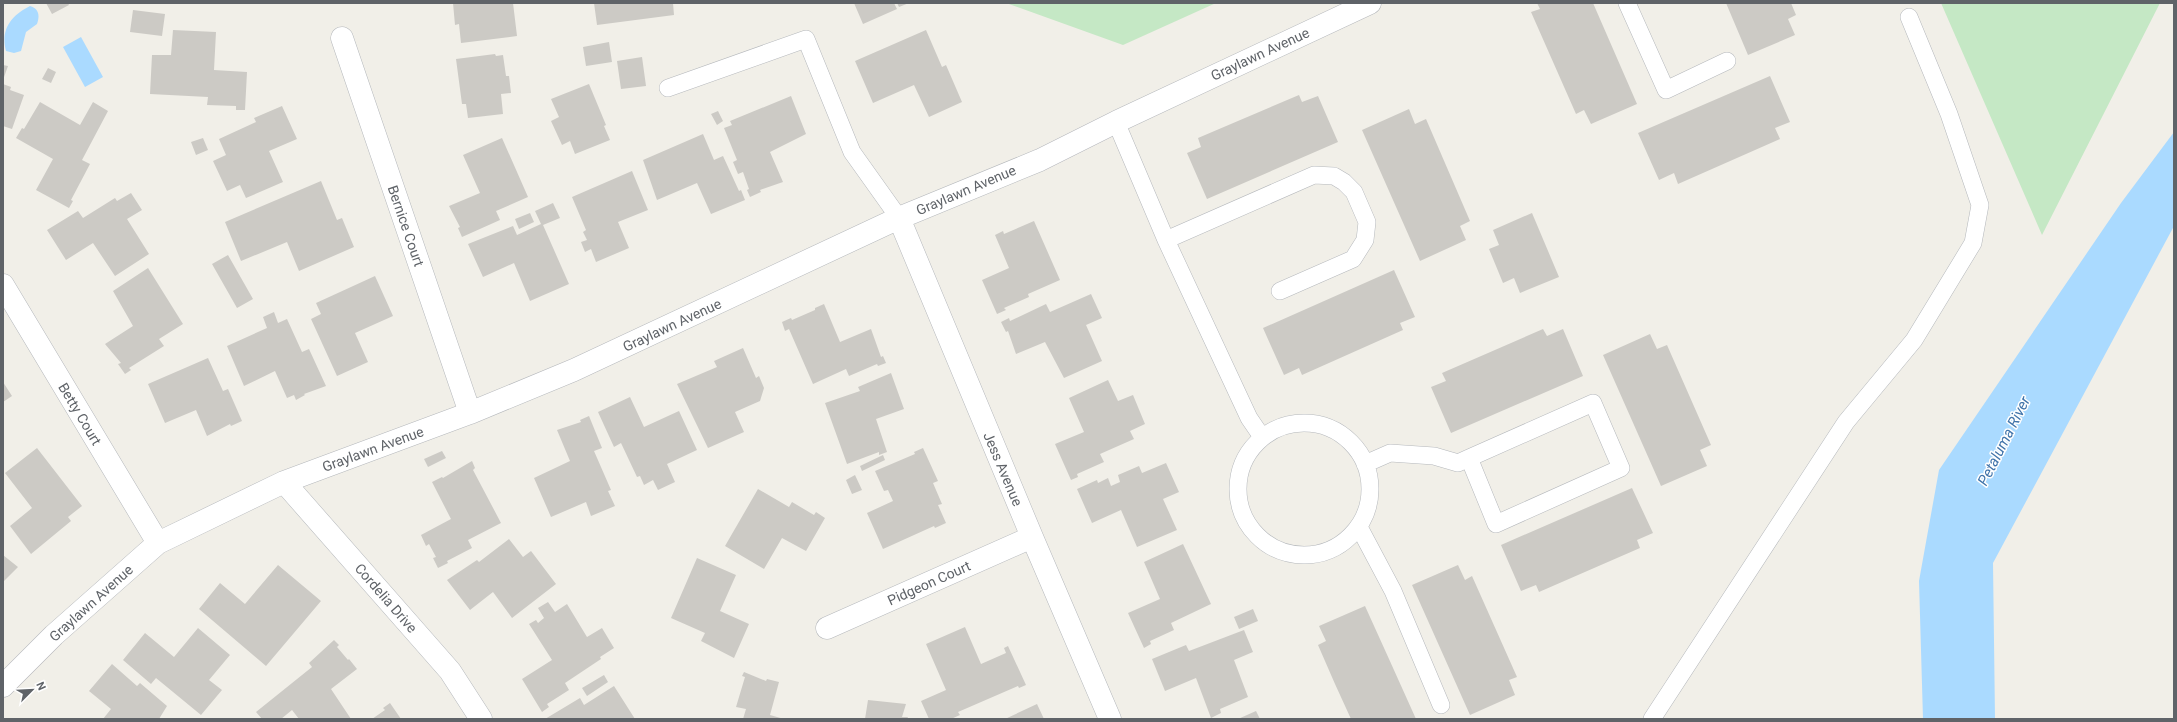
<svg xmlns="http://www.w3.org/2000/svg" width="2177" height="722" font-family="Roboto,sans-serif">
  <rect width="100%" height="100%" fill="#f1efe8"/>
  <!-- green -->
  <path fill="#c5e8c5" d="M1006,3H1216L1123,45Z
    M1941,3H2160L2042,235Z"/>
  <!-- water -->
  <path fill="#aadaff" d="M30,6C39,9 40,15 37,24L26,32L21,51L14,53L6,51C0,29 12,15 30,6Z
    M81,37L103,77L85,87L63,47Z
    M2174,132V226L1993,563L1995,719H1923L1919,581L1939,470L2121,203Z"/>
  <!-- building -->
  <path fill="#cccac5" d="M46,3H68L69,5L52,14Z
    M453,3H513L517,36L461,43L459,24L455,25Z
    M594,3H673L674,15L597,25Z
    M854,3H894L897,9L863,24Z
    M897,3H909L899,7Z
    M1537,3H1593L1637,104L1591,124L1584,110L1576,114L1531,12L1540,9Z
    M1726,3H1791L1796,15L1788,19L1795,35L1748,55Z
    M133,10L165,14L162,36L130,32Z
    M173,30L216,32L214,70L247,72L245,110H236V106L207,105L208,97L150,94L152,55H171Z
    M926,30L942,67L946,65L962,102L929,117L914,85L873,103L855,61Z
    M609,42L612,62L586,66L583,47Z
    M495,54L496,56L503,55L506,76H509L511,93L501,94L503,114L468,118L466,104H462L456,59Z
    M642,57L646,86L621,89L617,61Z
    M3,65L8,66L3,80Z
    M48,68L56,72L51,83L42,79Z
    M1770,76L1790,122L1775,128L1780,139L1678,184L1674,173L1659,180L1638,133Z
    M3,84L11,87L10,90L24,95L12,129L3,126Z
    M589,84L606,125L604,126L610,140L575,154L570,141L562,145L551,121L559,117L551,99Z
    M1299,95L1302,102L1318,96L1338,142L1207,199L1187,153L1201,147L1198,138Z
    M791,96L806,134L770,152L783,182L760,190L761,192L750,197L747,190L749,189L743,172L738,174L733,162L737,160L724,128L732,125L730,121Z
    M40,102L80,125L93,102L108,111L82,160L90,164L71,200L73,201L69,208L36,190L53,159L16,138L22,128L24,129Z
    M282,106L297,139L269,151L283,182L246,198L240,185L227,191L213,161L226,155L219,139L256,122L254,118Z
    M1409,109L1415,124L1426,119L1470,221L1460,226L1466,240L1420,261L1362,130Z
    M718,111L723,121L717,125L711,114Z
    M703,134L714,160L723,156L739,191L741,190L745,200L711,214L697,183L657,200L643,160Z
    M203,138L208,150L196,155L191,142Z
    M502,138L528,197L496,211L500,220L462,237L458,228L460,227L449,206L480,193L463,155Z
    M632,171L648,210L618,222L629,248L596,262L591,249L585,252L581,242L587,240L583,232L586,230L572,197Z
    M321,181L337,220L342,218L354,247L299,271L287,242L241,261L225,222Z
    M131,193L142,210L127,219L149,254L115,276L93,243L66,260L47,230L78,211L83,218L115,198L117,201Z
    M553,203L560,218L543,225L569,284L530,301L514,263L483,277L468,244L513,226L517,235L541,224L535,211Z
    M530,213L534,222L519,229L515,219Z
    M1532,213L1559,277L1520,293L1514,278L1503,283L1489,249L1499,245L1493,230Z
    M1034,221L1060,280L1028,294L1029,297L1004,308L1006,310L997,314L982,280L1009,268L995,235L1003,231L1004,234Z
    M228,255L253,299L237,308L212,264Z
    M148,268L183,324L159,339L164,346L129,368L131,370L125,374L118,364L121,363L105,344L133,326L113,291Z
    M1394,270L1415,317L1400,323L1403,330L1302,375L1299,368L1284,375L1263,328Z
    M375,276L393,316L355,333L368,362L337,376L311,319L321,314L316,303Z
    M1091,294L1102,318L1086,325L1102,361L1064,378L1045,342L1016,354L1008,331L1006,332L1001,322L1009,318L1010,321L1046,304L1050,312Z
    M824,304L840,342L871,329L881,357L883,356L886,363L878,366L877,364L849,376L846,369L813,384L789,329L785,331L782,322L791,318L792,320L815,310V308Z
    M274,312L278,323L287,319L302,352L309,349L326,386L304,394L305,395L296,400L294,395L287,398L275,371L244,386L227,346L267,328L263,317Z
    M1543,329L1547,336L1563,329L1583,376L1451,433L1431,387L1446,381L1442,373Z
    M1650,334L1657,349L1667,345L1711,445L1700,450L1707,466L1661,486L1603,355Z
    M743,348L756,378L759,376L764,388L760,401L735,412L744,432L708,448L677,384L717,367L714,361Z
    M208,358L223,391L228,389L242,421L231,426L230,424L207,436L196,410L165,423L148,384Z
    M891,373L904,409L876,419L887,452L879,455V452L847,464L825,403L860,391L858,387Z
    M1108,380L1118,401L1133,395L1145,424L1130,431L1134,439L1100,454L1104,462L1077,474L1078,477L1071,480L1055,444L1084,432L1069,398Z
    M3,382L12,396L3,402Z
    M630,397L644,427L679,411L697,450L667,464L675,482L658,490L653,480L644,485L640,476L637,477L621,443L614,447L598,412Z
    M589,416L602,448L594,451L611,490L608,491L615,506L591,516L586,502L551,517L534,478L570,461L557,430L581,422L580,420Z
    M37,448L82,506L68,517L71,521L31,554L10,526L32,508L5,473Z
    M923,448L938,481L933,483L942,504L938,505L946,523L935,528L934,526L883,549L867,513L893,501L888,490L884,491L875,471L915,454L914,452Z
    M442,451L446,458L428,467L424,459Z
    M883,455L885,460L862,471L860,466Z
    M472,461L475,468L473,470L501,523L468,540L472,548L447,561L448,563L438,568L433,558L436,557L429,544L426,546L421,535L451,519L432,482L442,477L443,478Z
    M1166,463L1179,492L1163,499L1177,530L1137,547L1121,510L1092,523L1077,489L1097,480L1098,483L1108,478L1111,486L1120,482L1118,475L1139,466L1142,473Z
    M855,475L862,490L852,494L846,480Z
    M1632,488L1653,533L1637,540L1640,548L1539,592L1536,585L1521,591L1501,545Z
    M758,489L789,507L792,502L814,515L816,512L825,518L806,551L782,538L764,569L725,546Z
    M509,539L523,557L531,551L556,584L512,618L493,592L470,610L447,580L477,560L479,562Z
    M1183,544L1211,604L1171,623L1174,630L1150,641L1151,644L1144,648L1128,613L1160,599L1144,562Z
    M3,555L18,567L3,582Z
    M697,558L736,575L720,611L749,624L734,658L701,641L705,633L671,618Z
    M278,565L321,601L266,666L199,609L220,583L245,604Z
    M1458,565L1465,580L1472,576L1517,677L1509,680L1515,695L1470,715L1412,585Z
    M548,602L555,612L567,604L587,637L602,628L614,648L600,657L601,659L565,683L569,690L547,704L549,707L542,712L522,679L552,660L529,624L536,620L538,623L544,618L538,608Z
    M1365,606L1389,659L1416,719H1351L1335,684L1318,645L1326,641L1319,626Z
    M1253,609L1258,621L1239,629L1234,617Z
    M965,627L981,664L1006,653L1004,648L1008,646L1026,685L1019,688L1018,686L958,712L960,715L951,719H929L921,701L946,690L926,644Z
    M198,628L230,655L209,680L222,690L201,715L156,678L151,684L123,660L145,633L174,657Z
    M1244,630L1253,652L1234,660L1248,697L1220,709L1221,713L1211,718L1196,678L1165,691L1152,659L1186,645L1189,651Z
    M334,640L339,645L337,647L348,660L349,659L357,669L331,689L351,719H299L292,710L281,719H262L256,712L312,667L309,663Z
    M112,664L137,686L140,683L167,706L159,719H103L111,709L89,691Z
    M744,672L766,681L767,679L779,682L770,715L784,719H743L746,709L736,707L745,677L742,676Z
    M604,675L608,682L587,696L582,688Z
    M614,686L635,719H545L580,698L584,705Z
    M868,700L906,704L902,717H908L907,719H865Z
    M390,703L401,719H372L385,710L383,708Z
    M1037,704L1044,719H1005Z
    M1256,711L1260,719H1238Z"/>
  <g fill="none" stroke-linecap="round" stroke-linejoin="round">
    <!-- service casing -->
    <g stroke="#b5b8bc" stroke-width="18">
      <path id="service" d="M1627,3L1666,90L1727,61
        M668,88L806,39L852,152L899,218
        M1116,122L1166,240L1249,418L1262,437
        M1166,240L1314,175L1334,176L1344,182L1354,192L1367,222L1365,240L1353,259L1280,291
        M1238 489a66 66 0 1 1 132 0a66 66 0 1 1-132 0Z
        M1365,464L1390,453L1434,456L1458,463L1469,458L1593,403L1621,468L1496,524L1469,458
        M1359,527L1393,591L1441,705
        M1652,719L1846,422L1914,340L1973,243L1980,205L1949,114L1909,17"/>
    </g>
    <!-- minor casing -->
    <g stroke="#b5b8bc" stroke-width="23">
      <path id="minor" d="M342,38L470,413
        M899,218L1032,537L1110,719
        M3,285L158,543
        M284,482L450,671L481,719
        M827,628L1032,537
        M3,686L54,635L158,543L284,482L470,413L574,370L899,218L1040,160L1116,122L1370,3"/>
    </g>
    <!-- service -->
    <use href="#service" stroke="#fff" stroke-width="17"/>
    <!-- minor -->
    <use href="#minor" stroke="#fff" stroke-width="22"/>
  </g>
  <g text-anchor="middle" stroke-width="3" stroke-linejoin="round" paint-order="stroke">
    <!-- street labels -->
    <g font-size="14" fill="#5f6368" stroke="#fff">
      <text transform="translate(1260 54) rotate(-25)" y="5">Graylawn Avenue</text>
      <text transform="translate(966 190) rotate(-23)" y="5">Graylawn Avenue</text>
      <text transform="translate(406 226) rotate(71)" y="5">Bernice Court</text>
      <text transform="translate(672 325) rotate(-25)" y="5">Graylawn Avenue</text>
      <text transform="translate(80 414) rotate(59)" y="5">Betty Court</text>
      <text transform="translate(373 449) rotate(-20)" y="5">Graylawn Avenue</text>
      <text transform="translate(1003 469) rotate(67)" y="5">Jess Avenue</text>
      <text transform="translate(929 583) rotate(-24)" y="5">Pidgeon Court</text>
      <text transform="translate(386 598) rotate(49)" y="5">Cordelia Drive</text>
      <text transform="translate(91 603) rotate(-42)" y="5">Graylawn Avenue</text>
    </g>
    <!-- water labels -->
    <g font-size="15" font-style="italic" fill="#4174aa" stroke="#fff">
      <text transform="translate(2004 441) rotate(-63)" y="5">Petaluma River</text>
    </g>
  </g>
  <!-- border -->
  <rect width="2177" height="722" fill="none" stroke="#5f6368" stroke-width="8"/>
  <!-- north arrow -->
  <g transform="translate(32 690) rotate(66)" stroke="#ffffff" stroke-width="3" paint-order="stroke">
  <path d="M0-3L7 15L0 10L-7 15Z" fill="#5f6368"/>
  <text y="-6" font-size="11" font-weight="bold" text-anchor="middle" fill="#5f6368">N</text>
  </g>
</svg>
